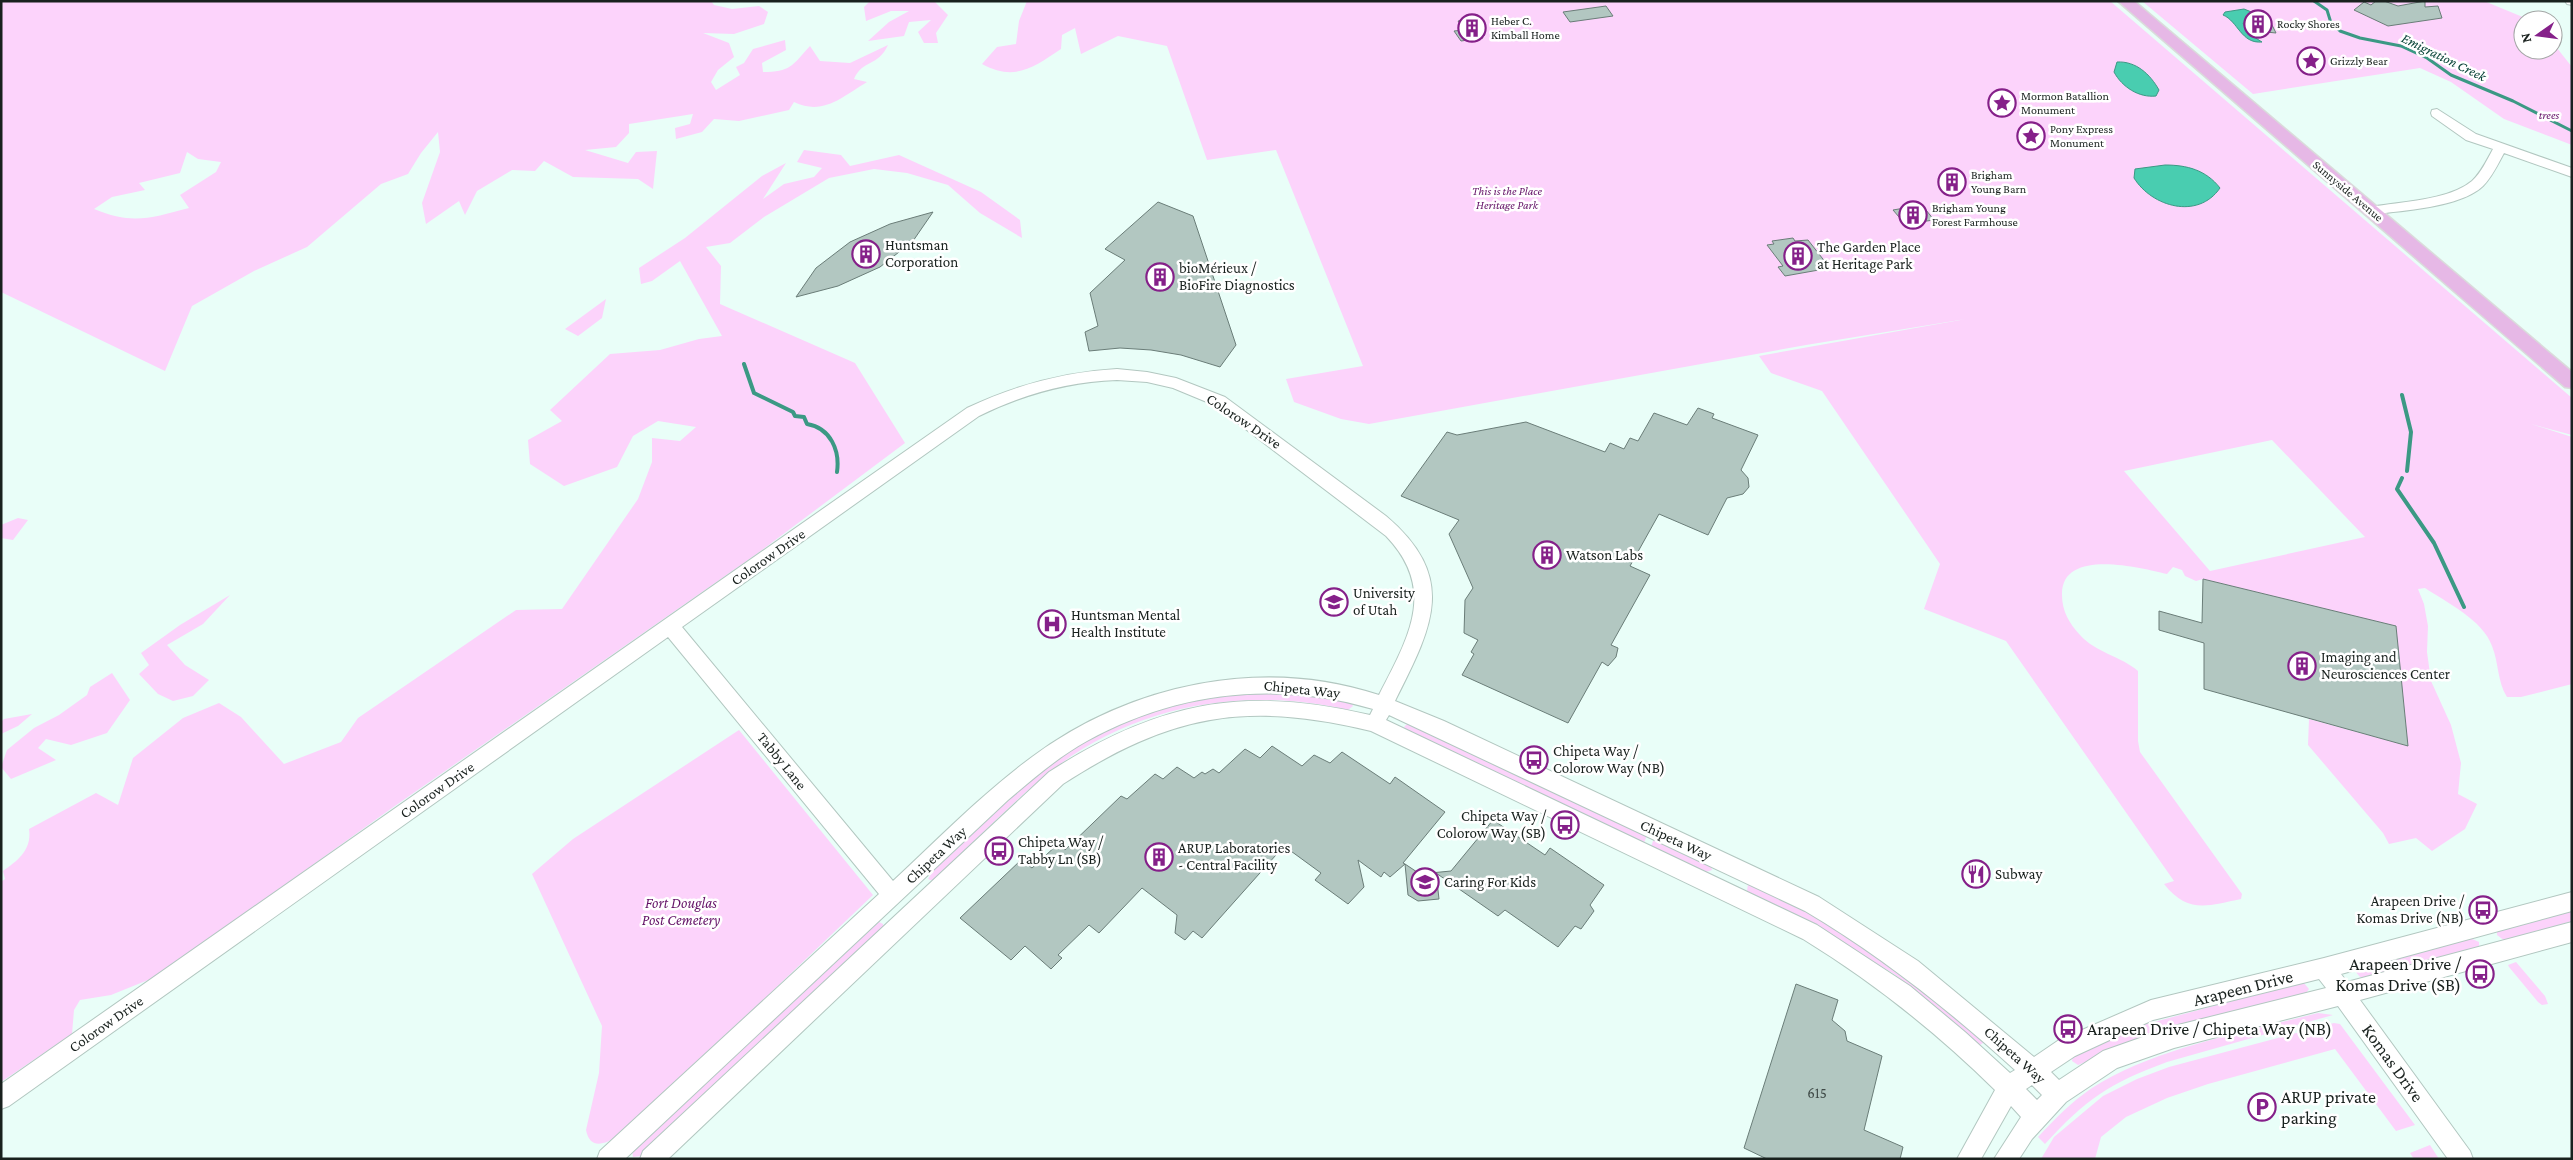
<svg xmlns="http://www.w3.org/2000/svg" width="2573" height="1160" font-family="'Crimson Pro',serif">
  <rect width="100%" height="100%" fill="#e9fef8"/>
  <!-- green -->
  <path fill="#fcd3fb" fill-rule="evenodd" d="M1,1H711L714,5L732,9L759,6L768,12L764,24L734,34L703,33L729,43L734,57L718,70L711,82L716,90L740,75L736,67L744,63L753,49L785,40L786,50L762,63L763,72C790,72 792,66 810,46L820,61L850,63L888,45C878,67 863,59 854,79L867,82C842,97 823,116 794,102L789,110L739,121L714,119L702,132L676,139L675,128L690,124L693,114L629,124V133L616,147L585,150L628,163L636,152L657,151L653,189L638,179L573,177L544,161L535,171L512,170L477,191L465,215L459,201L426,224L422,203L440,152L438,132L421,153L408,174L381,184L307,247L254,271L192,306L165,371L1,292ZM187,152L198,159L221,162L216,172L180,195L189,208C151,218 132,225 94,209L112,197L145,190L139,183L180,173Z
    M870,1L935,2L948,15L936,33L938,43H924L918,32L931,20L909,22L904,36L868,41L889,22L909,11H891L866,21L864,7Z
    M1027,1H2110L2572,398V435L2531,424L2572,437V684L2521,697H2507C2497,681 2499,663 2492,646C2483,620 2446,602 2425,588L2418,589L2424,604L2428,626L2427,652L2431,681L2451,725L2461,763L2458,794L2477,804L2465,829L2432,851L2416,838L2389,844L2383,833L2308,745L2309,719L2408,746L2396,626L2203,579L2196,581L2185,576L2182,570L2173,567L2167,574C2141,568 2061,547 2062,595C2062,611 2069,623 2080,635C2096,653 2121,656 2138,671V741L2140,752L2242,894L2241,899C2207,906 2188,914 2164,884L2174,881L2006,641L1924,609L1940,564L1822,391L1771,373L1759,356L1966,319L1806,345L1369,424L1341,419L1294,402L1286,379L1363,366L1276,150L1207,160L1167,46L1118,36L1081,54L1075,28L1062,35L1061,49C1034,67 1015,82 982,64L997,47L1016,44L1019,21ZM2272,440L2365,537L2210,571L2124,471Z
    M2142,1H2484L2530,20H2523V50H2553V43L2572,67V145L2504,119L2451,82L2420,68L2253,94Z
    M804,150L841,155L850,166L899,155L981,192L1020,220L1022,238L980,213L948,185L907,173L874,169L829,178L764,217L730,243L706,247L721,266L720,304L855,363L905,443L758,553L392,808L158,976L111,995L80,1000L74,1010L72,1034L1,1082V882L5,879L3,871C19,860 32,849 29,829L96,793L118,805L133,758L183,718L219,703L241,717L284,764L341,742L358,718L516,610L562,609L638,499L652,462V438L680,441L696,427L658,421L633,436L617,467L564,486L530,464L528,440L562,421L550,410L610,354L660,350L699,339L722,336L680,261L652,281L641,284L639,268L685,238L762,176L786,163L763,199L784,184L814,177L822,168L797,162Z
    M606,299L602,318L578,336L565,329Z
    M18,518L28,520L13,540L1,538V525Z
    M230,595L203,624L167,645L185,665L209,680L193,696L173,701L158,694L139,674L149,665L141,653L180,625Z
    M112,673L130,700L107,733L71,745L46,739L38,748L56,760L11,779L1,767L7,750L34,728L59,715L87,695L90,687Z
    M1278,692L1323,696L1352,704L1353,706L1348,710C1249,687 1142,703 1059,765C1014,799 974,842 933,881L928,879L935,868L1044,768L1087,739L1138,715L1214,695Z
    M32,714L18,726L1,734V722L4,719Z
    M1408,723L1647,835L1644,843L1409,731L1404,727Z
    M739,730L873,895L634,1123C622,1133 592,1160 586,1130L599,1073L602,1026L532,874L573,839Z
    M1654,839L1711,866L1712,870L1706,872L1651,846Z
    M1748,884L1830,921L1898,966L1984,1039L1983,1043L1980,1045L1976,1043L1894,974L1810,923L1747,891Z
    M2572,910V921L2505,941L2497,935V931Z
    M879,922L883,924V929L642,1156L633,1157L632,1150Z
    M2470,938L2479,942V947L2367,977H2360L2355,971L2356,968Z
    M2516,962L2545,996L2548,1004L2542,1005L2538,1002L2509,967L2508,965Z
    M2303,982L2309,989L2306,993L2162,1031L2078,1065L2072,1061L2073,1055L2128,1029Z
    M2318,1013L2333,1015L2167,1062C2110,1083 2086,1099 2045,1144L2038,1137C2055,1119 2071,1102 2092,1088C2151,1049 2248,1031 2318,1013Z
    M2334,1023L2340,1024L2415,1125L2396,1131L2335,1049L2208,1084L2167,1098L2126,1117L2101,1137L2095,1159H2041L2054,1137L2103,1096L2137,1079L2169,1067Z
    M2430,1145L2439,1159H2414L2410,1153Z"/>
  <!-- water -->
  <path fill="#49cdb0" stroke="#3b9984" d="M2244,9L2254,13L2256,20H2251L2252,23H2243L2246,30H2251L2254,37L2262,42C2241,44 2238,21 2223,15L2225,12Z
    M2117,62C2136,61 2150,74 2159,90L2156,96C2139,98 2122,87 2114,72Z
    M2165,165C2187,165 2206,170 2220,188C2198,220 2152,207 2134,178L2135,169Z"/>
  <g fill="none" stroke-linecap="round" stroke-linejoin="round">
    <!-- stream-far1 -->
    <path stroke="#3b9984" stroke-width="3" d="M2314,1L2327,10L2331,23L2340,31L2360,38L2401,46L2427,58L2451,75L2513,101L2572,131"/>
    <!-- stream -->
    <path stroke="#3b9984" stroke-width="4" d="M744,364L754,393L793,412L795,416L804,417L807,424C831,428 840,451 837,472
      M2402,395L2411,432L2407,471
      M2402,478L2397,489L2434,543L2464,607"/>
  </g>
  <!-- building -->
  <path fill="#b2c7c1" stroke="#6a7d78" d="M2376,1H2384L2398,6L2425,1V7L2438,6L2442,18L2388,26L2354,10L2364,2L2371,5Z
    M1606,6L1613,16L1570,22L1563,12Z
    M2254,15L2268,17L2276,33L2256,31L2250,19L2256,20Z
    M1475,19L1485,35L1482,36L1483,38L1461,41L1454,31L1464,30L1458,21Z
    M1954,175L1965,186L1949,190L1938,178Z
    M1158,202L1193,216L1236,345L1220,367L1181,355L1151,350L1120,348L1089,351L1085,332L1098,326L1090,293L1125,260L1105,249Z
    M1922,205L1934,220L1905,224L1893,210Z
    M933,212L913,241L880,267L838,286L796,297L816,268L850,242L890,224Z
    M1793,238L1795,241L1808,240L1830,268L1785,276L1778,267L1783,266L1767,245L1774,244L1772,241Z
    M1698,408L1714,414L1712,418L1758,435L1741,470L1748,478L1749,487L1743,494L1727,498L1708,535L1659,514L1630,566L1650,575L1611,645L1618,648L1616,657L1608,666L1602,662L1568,723L1462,675L1474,654L1471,652L1478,640L1464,633L1465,600L1473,588L1449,534L1459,520L1401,496L1447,432L1457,435L1526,422L1605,452L1610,443L1624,449L1630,438L1638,441L1654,413L1687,425Z
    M2203,579L2396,626L2408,746L2204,689V643L2159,630V611L2202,623Z
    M1272,746L1302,766L1314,755L1330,763L1342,752L1390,784L1395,777L1445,812L1403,863L1405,864L1390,877L1384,872L1381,877L1358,860L1364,887L1348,904L1315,880L1321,873L1284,846L1202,938L1193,931L1185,940L1175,933L1177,915L1142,888L1099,933L1089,925L1058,955L1062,958L1051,969L1025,946L1011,960L960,918L1021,860L1032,868L1058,844L1065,850L1121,796L1127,799L1155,774L1163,779L1177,767L1194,778L1202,772L1205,774L1213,769L1219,773L1245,749L1260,758Z
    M1493,820L1545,855L1550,848L1604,885L1590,905L1594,911L1581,929L1575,926L1558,947L1505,910L1498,916L1436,873L1439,899L1418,901L1408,895L1405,864L1420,874L1451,871Z
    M1796,984L1838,1000L1832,1020L1845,1031L1847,1041L1882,1056L1864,1130L1903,1147L1900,1159H1767L1744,1148Z"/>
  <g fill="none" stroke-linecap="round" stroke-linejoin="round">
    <!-- minor casing -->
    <g stroke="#b2c7c0" stroke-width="2">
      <path id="minor" d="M2565,1H2572V5L2567,4Z
        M2437,109L2476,134L2572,168V177L2504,153C2498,164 2492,177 2483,186C2460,208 2402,210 2371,215L2366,214L2364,211L2371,207C2399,202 2450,200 2472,181C2481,173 2487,160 2493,149L2466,140L2432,116L2431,113L2432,110Z
        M1117,369L1147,372L1176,378L1225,397L1386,516C1459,578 1432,627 1395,701L1444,721L1819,897L1918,961L2034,1057L2059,1040L2151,1000L2324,958L2572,892V911L2341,974L2347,982L2572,922V942L2360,1000L2470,1151L2473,1159H2448L2338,1006L2174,1048L2117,1068L2066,1102L2032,1139L2019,1159H1994L2021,1117L2011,1106L1981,1159H1957L1995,1090C1936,1032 1873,982 1803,939L1371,731C1246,701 1171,714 1063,784L668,1159H640L643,1151L1049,772C1158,702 1244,685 1370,715L1373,709C1276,680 1175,692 1087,741C1058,757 1033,779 1008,800L625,1159H597L600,1151L879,894L668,637L9,1106L1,1109V1084L967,408C1016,385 1063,372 1117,369ZM1117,380L1147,382L1173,388L1214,405L1386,536C1438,590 1408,638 1379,695C1262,656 1130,684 1032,757C982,794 938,839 893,881L682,627L979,416C1024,394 1067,382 1117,380ZM1389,715L1805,911C1881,956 1949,1010 2015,1070L2010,1073L1965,1032L1910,986L1817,925L1386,720ZM2319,979L2326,988L2174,1026L2103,1051L2059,1080L2051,1072L2075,1056L2153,1020ZM2032,1085L2042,1095L2037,1100L2026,1089Z"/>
    </g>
    <!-- major casing -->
    <g stroke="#dadbdb" stroke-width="3">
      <path id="major" d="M2118,1H2134L2572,372V388L2565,387Z"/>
    </g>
    <!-- minor -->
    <use href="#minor" fill="#fff" fill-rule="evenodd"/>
    <!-- major -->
    <use href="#major" fill="#e6b8e6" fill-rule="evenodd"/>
  </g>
  <!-- icons -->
  <defs>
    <g id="building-ring" transform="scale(1.4375)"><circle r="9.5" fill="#fff" stroke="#852089" stroke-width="1.5"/><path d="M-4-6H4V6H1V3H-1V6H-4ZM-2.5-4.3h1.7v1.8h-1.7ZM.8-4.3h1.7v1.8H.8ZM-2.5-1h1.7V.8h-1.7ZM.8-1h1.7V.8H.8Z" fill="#852089"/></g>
    <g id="sight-ring" transform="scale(1.4375)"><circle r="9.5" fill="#fff" stroke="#852089" stroke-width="1.5"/><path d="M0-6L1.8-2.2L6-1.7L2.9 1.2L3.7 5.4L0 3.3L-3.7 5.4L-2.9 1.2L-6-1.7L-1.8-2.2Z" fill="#852089"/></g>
    <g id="university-ring" transform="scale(1.4375)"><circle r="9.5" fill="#fff" stroke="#852089" stroke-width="1.5"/><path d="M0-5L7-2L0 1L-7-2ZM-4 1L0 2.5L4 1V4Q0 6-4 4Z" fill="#852089"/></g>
    <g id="hospital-ring" transform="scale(1.4375)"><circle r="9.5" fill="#fff" stroke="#852089" stroke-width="1.5"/><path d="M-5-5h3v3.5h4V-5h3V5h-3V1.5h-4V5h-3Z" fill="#852089"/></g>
    <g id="bus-ring" transform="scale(1.4375)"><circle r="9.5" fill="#fff" stroke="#852089" stroke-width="1.5"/><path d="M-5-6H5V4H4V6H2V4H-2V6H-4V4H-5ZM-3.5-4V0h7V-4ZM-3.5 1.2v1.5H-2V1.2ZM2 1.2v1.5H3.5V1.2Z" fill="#852089"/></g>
    <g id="restaurant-ring" transform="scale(1.4375)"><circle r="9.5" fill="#fff" stroke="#852089" stroke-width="1.5"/><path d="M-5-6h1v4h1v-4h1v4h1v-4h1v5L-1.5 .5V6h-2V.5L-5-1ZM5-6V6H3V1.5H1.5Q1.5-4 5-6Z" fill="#852089"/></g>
    <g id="school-ring" transform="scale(1.4375)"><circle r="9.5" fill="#fff" stroke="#852089" stroke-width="1.5"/><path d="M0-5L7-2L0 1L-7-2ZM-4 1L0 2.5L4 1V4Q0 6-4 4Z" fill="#852089"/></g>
    <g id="parking-ring" transform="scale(1.4375)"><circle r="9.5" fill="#fff" stroke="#852089" stroke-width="1.5"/><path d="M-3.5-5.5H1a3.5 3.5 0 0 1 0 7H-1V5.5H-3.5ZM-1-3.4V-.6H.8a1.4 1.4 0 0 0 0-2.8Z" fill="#852089"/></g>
  </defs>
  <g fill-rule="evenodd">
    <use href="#building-ring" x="2258" y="24"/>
    <use href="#building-ring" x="1472" y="28"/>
    <use href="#sight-ring" x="2311" y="61"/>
    <use href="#sight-ring" x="2002" y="103"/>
    <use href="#sight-ring" x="2031" y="136"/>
    <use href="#building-ring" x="1952" y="182"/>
    <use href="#building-ring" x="1913" y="215"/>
    <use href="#building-ring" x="866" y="254"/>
    <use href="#building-ring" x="1798" y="256"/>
    <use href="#building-ring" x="1160" y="277"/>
    <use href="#building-ring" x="1547" y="555"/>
    <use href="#university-ring" x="1334" y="602"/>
    <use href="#hospital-ring" x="1052" y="624"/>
    <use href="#building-ring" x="2302" y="666"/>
    <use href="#bus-ring" x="1534" y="760"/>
    <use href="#bus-ring" x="1565" y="825"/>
    <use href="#bus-ring" x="999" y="851"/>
    <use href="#building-ring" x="1159" y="857"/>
    <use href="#restaurant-ring" x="1976" y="874"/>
    <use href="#school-ring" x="1425" y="882"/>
    <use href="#bus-ring" x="2483" y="910"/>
    <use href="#bus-ring" x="2480" y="974"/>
    <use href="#bus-ring" x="2068" y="1029"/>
    <use href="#parking-ring" x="2262" y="1107"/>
  </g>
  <g text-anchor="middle" stroke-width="5" stroke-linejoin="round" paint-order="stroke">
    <!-- far-poi labels -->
    <g font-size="12" fill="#19211e" stroke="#fff" text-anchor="start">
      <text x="1491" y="25">Heber C.<tspan x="1491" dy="14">Kimball Home</tspan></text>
      <text x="2277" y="28">Rocky Shores</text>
      <text x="2330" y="65">Grizzly Bear</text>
      <text x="2021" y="100">Mormon Batallion<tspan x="2021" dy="14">Monument</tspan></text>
      <text x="2050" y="133">Pony Express<tspan x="2050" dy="14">Monument</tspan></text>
      <text x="1971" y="179">Brigham<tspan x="1971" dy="14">Young Barn</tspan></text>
      <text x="1932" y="212">Brigham Young<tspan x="1932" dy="14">Forest Farmhouse</tspan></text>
    </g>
    <!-- far-park labels -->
    <g font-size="12" font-style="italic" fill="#641267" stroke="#fff">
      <text x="2549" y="119">trees</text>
      <text x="1507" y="195">This is the Place<tspan x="1507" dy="14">Heritage Park</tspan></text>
    </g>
    <!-- far-street labels -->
    <g font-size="12" fill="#19211e" stroke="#fff">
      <text transform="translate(2348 191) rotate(40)" y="4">Sunnyside Avenue</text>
    </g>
    <!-- far-water labels -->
    <g font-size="14" font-style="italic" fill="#0a4439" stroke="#fff">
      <text transform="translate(2444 57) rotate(26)" y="5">Emigration Creek</text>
    </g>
    <!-- poi labels -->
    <g font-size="15" fill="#19211e" stroke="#fff" text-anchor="start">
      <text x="885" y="250">Huntsman<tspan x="885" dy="17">Corporation</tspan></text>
      <text x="1817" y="252">The Garden Place<tspan x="1817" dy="17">at Heritage Park</tspan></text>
      <text x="1179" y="273">bioMérieux /<tspan x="1179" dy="17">BioFire Diagnostics</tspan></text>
      <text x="1566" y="560">Watson Labs</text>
      <text x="1353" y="598">University<tspan x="1353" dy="17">of Utah</tspan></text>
      <text x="1071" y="620">Huntsman Mental<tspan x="1071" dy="17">Health Institute</tspan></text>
      <text x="2321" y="662">Imaging and<tspan x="2321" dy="17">Neurosciences Center</tspan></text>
      <text x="1553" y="756">Chipeta Way /<tspan x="1553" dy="17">Colorow Way (NB)</tspan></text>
      <text x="1546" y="821" text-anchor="end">Chipeta Way /<tspan x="1546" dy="17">Colorow Way (SB)</tspan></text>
      <text x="1018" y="847">Chipeta Way /<tspan x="1018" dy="17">Tabby Ln (SB)</tspan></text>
      <text x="1178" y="853">ARUP Laboratories<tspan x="1178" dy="17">- Central Facility</tspan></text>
      <text x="1995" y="879">Subway</text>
      <text x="1444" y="887">Caring For Kids</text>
      <text x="2464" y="906" text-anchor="end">Arapeen Drive /<tspan x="2464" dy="17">Komas Drive (NB)</tspan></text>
    </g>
    <!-- street labels -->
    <g font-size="15" fill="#19211e" stroke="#fff">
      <text transform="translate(1244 421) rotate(34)" y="5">Colorow Drive</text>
      <text transform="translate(768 557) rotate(-35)" y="5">Colorow Drive</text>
      <text transform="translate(1302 689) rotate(6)" y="5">Chipeta Way</text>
      <text transform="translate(782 761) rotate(51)" y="5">Tabby Lane</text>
      <text transform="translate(437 790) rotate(-35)" y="5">Colorow Drive</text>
      <text transform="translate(1676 840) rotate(25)" y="5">Chipeta Way</text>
      <text transform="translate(936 855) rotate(-43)" y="5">Chipeta Way</text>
      <text transform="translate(106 1024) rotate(-35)" y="5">Colorow Drive</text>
      <text transform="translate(2015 1055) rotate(42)" y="5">Chipeta Way</text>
    </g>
    <!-- park labels -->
    <g font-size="15" font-style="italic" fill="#641267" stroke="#fff">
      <text x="681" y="908">Fort Douglas<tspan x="681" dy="17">Post Cemetery</tspan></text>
    </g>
    <!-- near-number labels -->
    <g font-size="15" fill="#3f4a47">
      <text x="1817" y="1098">615</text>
    </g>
    <!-- near-poi labels -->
    <g font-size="18" fill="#19211e" stroke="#fff" text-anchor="start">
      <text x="2461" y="970" text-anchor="end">Arapeen Drive /<tspan x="2461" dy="21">Komas Drive (SB)</tspan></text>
      <text x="2087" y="1035">Arapeen Drive / Chipeta Way (NB)</text>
      <text x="2281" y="1103">ARUP private<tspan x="2281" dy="21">parking</tspan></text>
    </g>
    <!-- near-street labels -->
    <g font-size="18" fill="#19211e" stroke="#fff">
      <text transform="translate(2243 988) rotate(-14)" y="6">Arapeen Drive</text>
      <text transform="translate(2393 1063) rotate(54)" y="6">Komas Drive</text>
    </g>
  </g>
  <!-- border -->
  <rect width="2573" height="1160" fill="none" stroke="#19211e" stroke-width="5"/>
  <!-- north arrow -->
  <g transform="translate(2538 35) rotate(256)"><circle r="24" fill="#ffffff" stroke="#a3a6a5"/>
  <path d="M0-4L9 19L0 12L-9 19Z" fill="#852089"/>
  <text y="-8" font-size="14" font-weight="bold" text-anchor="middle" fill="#19211e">N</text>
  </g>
</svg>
